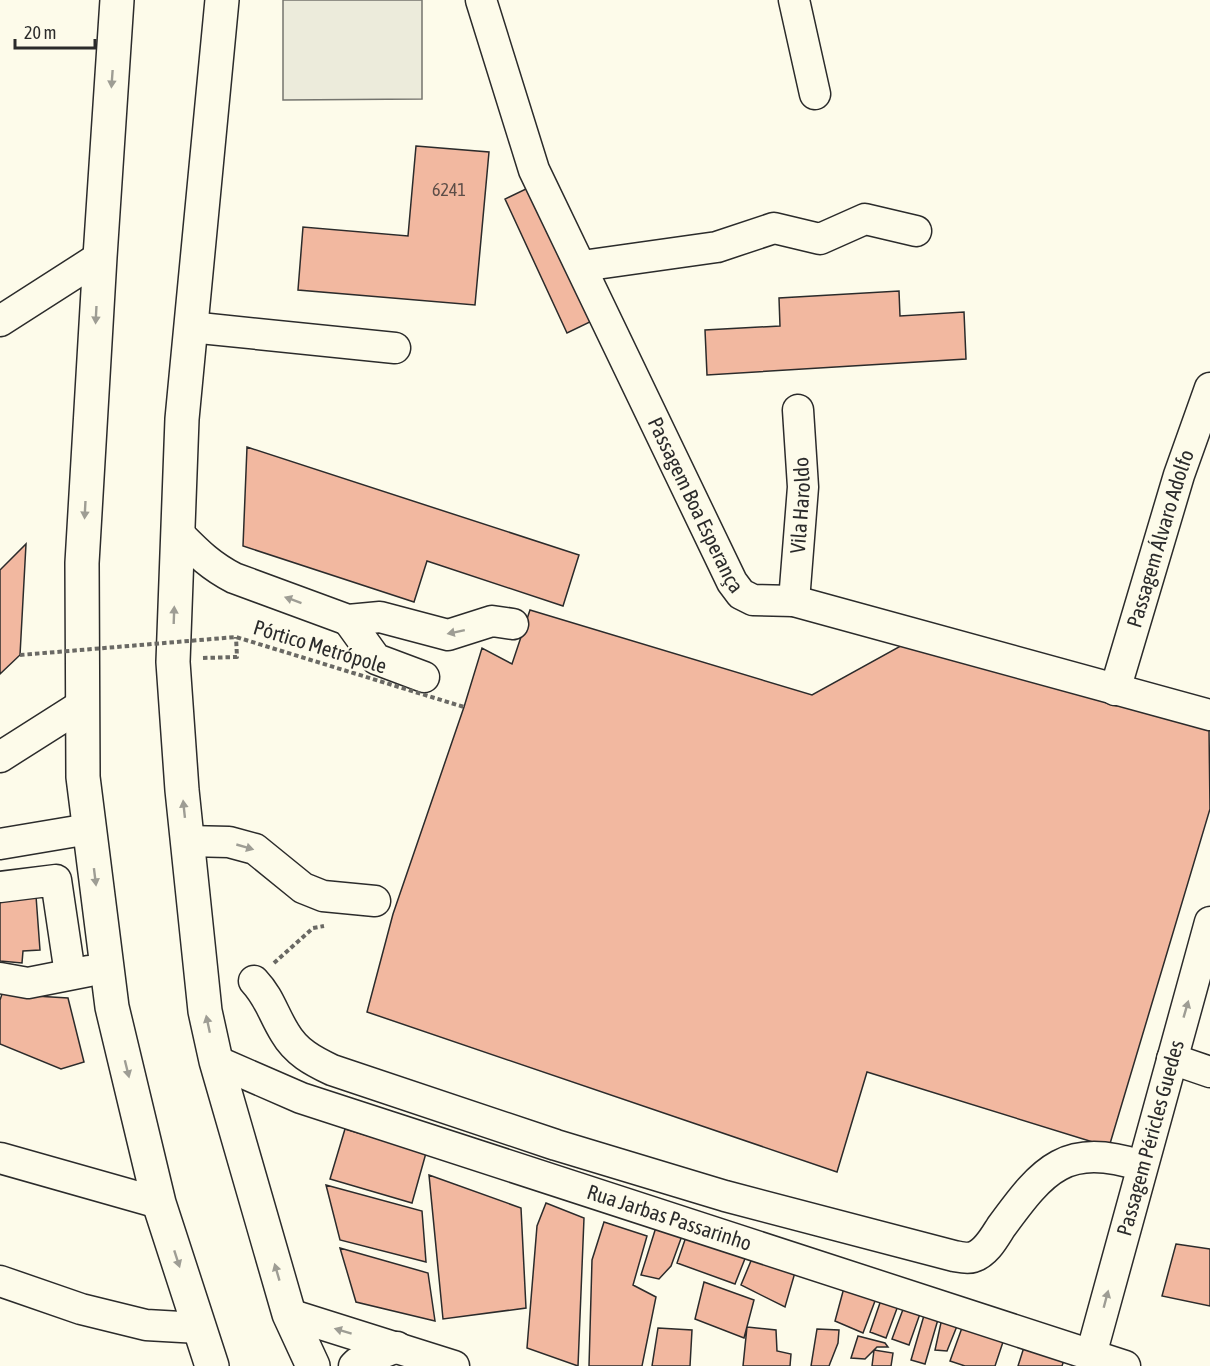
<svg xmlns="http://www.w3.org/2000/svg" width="1210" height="1366" font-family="'Asap Condensed',sans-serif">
  <rect width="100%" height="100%" fill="#fdfbea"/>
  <!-- green -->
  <path fill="#ecebdb" stroke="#74746e" stroke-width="1.5" d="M283,0H422V99L283,100Z"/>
  <!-- building -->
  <path fill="#f2b8a0" stroke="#2b2b2b" stroke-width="1.5" d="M416,146L489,152L475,305L298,290L303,227L408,236Z
    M530,187L592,321L567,333L505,199Z
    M899,291L900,316L964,312L966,359L707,375L705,330L780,326L779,298Z
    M247,447L579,555L563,606L427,561L414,602L243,546Z
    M26,544L20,655L0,674V570Z
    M530,610L812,695L906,643L1209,729L1210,809L1109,1147L867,1072L837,1172L367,1012L393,914L464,707L482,648L512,664Z
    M36,896L40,950L23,951L22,963L0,961V900Z
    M2,994L68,998L84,1062L61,1069L0,1044V1000Z
    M345,1129L426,1153L412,1203L330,1179Z
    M429,1175L521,1208L526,1308L443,1319Z
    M326,1185L422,1211L426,1262L340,1240Z
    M546,1203L584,1218L578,1366L527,1348L537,1226Z
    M604,1222L647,1236L633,1285L656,1297L642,1366H589L592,1260Z
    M657,1224L683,1233L671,1266L659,1279L641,1275Z
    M688,1231L748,1251L735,1284L677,1263Z
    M1176,1244L1210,1249V1306L1162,1296Z
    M340,1248L428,1273L435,1321L356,1302Z
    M753,1256L796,1269L785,1307L741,1285Z
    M704,1282L754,1300L744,1338L695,1319Z
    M845,1284L878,1293L863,1333L835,1321Z
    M882,1297L899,1303L886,1338L870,1332Z
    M905,1304L921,1311L909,1345L892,1339Z
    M925,1312L939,1316L925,1364L911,1360Z
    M942,1318L959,1321L947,1351L935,1350Z
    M963,1325L1004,1339L995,1366H965L950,1361Z
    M747,1327L776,1330L777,1351L791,1354L790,1366H743Z
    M658,1328L692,1330L690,1366H652Z
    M817,1329L839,1330L838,1343L829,1366H811Z
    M858,1336L885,1343L888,1347H877L865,1359L851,1358Z
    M1025,1344L1065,1357L1062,1366H1018Z
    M874,1350L893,1353L891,1366H872Z"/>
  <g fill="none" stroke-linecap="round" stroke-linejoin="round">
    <!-- minor casing -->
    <g stroke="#2b2b2b" stroke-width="33">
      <g id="minor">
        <path id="s1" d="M481,0L534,170L732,582L741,594L753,600L794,601L1210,715"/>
        <path d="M794,0L815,94"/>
        <path d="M582,266L717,247L774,228L820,239L865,219L916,231"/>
        <path d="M0,321L100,257"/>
        <path d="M190,327L395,348"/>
        <path d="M177,532C197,552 209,565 234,578L348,620L380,617L448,635L492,621L513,624"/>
        <path id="s2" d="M794,601L803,487L798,410"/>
        <path d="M348,620L376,659L424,677"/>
        <path id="s3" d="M1115,690L1179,475L1210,388"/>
        <path d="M0,757L82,705"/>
        <path d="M187,841L229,842L255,849L303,888L323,896L375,901"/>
        <path d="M0,844L89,829"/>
        <path d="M0,887L56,880L70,974"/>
        <path d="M0,978L28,983L89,971"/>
        <path d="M254,981C270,998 273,1014 285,1033C296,1052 313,1061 332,1070L556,1145L725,1196L954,1256C960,1257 967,1259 973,1257C986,1253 994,1238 1001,1227C1044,1168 1066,1142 1142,1166"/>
        <path d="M1172,1059L1210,1072"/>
        <path id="s4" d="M216,1061L301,1098L1125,1366"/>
        <path d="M0,1158L159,1203"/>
        <path d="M0,1281L81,1309L146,1325L199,1328"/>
        <path d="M289,1314L454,1366"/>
        <path id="s5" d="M1091,1355L1210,922"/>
        <path d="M354,1366L357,1363L397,1347"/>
      </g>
    </g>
    <!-- highway casing -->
    <g stroke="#2b2b2b" stroke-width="36">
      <path id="highway" d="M117,0L100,257L82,563L83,777L112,1007L159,1203L212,1366
        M222,0L182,419L173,662L182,790L205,1011L216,1061L289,1314L313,1366"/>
    </g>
    <!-- path -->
    <path stroke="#6a6964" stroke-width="4" stroke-dasharray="4.5 3" stroke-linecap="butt" d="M203,658L237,657L236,637
      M274,963L313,928L324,926"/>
    <!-- minor -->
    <use href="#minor" stroke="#fdfbea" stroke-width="30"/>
    <!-- highway -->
    <use href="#highway" stroke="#fdfbea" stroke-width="33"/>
    <!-- path-bridge -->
    <path stroke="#6a6964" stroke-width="4" stroke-dasharray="4.5 3" stroke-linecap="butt" d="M20,655L236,637L464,707"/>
  </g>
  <!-- one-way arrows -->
  <defs><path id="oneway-solid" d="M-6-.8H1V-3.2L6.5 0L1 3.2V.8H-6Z" transform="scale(1.5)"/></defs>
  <g fill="#9e9d94">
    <use href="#oneway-solid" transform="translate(112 79) rotate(94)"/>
    <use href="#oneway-solid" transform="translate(96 315) rotate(93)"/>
    <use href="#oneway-solid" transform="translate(85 510) rotate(93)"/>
    <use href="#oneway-solid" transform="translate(293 600) rotate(-160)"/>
    <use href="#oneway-solid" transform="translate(174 615) rotate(-88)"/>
    <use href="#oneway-solid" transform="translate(456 632) rotate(168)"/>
    <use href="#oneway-solid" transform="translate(184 809) rotate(-96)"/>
    <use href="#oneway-solid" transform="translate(245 847) rotate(16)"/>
    <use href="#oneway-solid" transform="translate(95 877) rotate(83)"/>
    <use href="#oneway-solid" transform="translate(1186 1009) rotate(-74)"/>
    <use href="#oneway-solid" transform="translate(208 1024) rotate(-102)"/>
    <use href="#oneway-solid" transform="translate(127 1069) rotate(76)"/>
    <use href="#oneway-solid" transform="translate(177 1259) rotate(72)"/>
    <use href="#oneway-solid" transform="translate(277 1272) rotate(-106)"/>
    <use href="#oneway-solid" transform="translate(1106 1299) rotate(-75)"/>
    <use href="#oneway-solid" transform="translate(343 1331) rotate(-163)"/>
  </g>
  <g text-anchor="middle" stroke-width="4.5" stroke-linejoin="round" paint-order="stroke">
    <!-- number labels -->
    <g font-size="18" fill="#5d4e48">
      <text x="449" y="196">6241</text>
    </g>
    <!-- street labels -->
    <g font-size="21" fill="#2b2b2b" stroke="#fdfbea">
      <text dy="7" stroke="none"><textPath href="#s1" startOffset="550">Passagem Boa Esperança</textPath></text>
      <text dy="7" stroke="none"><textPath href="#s2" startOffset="96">Vila Haroldo</textPath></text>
      <text dy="7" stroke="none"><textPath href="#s3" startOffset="158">Passagem Álvaro Adolfo</textPath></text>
      <text transform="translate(320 647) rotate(17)" y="7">Pórtico Metrópole</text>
      <text dy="7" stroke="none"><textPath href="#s5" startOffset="225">Passagem Péricles Guedes</textPath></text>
      <text dy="7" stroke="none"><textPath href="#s4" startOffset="480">Rua Jarbas Passarinho</textPath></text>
    </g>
  </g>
  <!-- scale -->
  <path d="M15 39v9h80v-9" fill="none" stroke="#2b2b2b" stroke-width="3"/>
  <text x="24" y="39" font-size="18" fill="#2b2b2b" stroke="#fdfbea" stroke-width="4.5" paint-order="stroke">20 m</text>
</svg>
